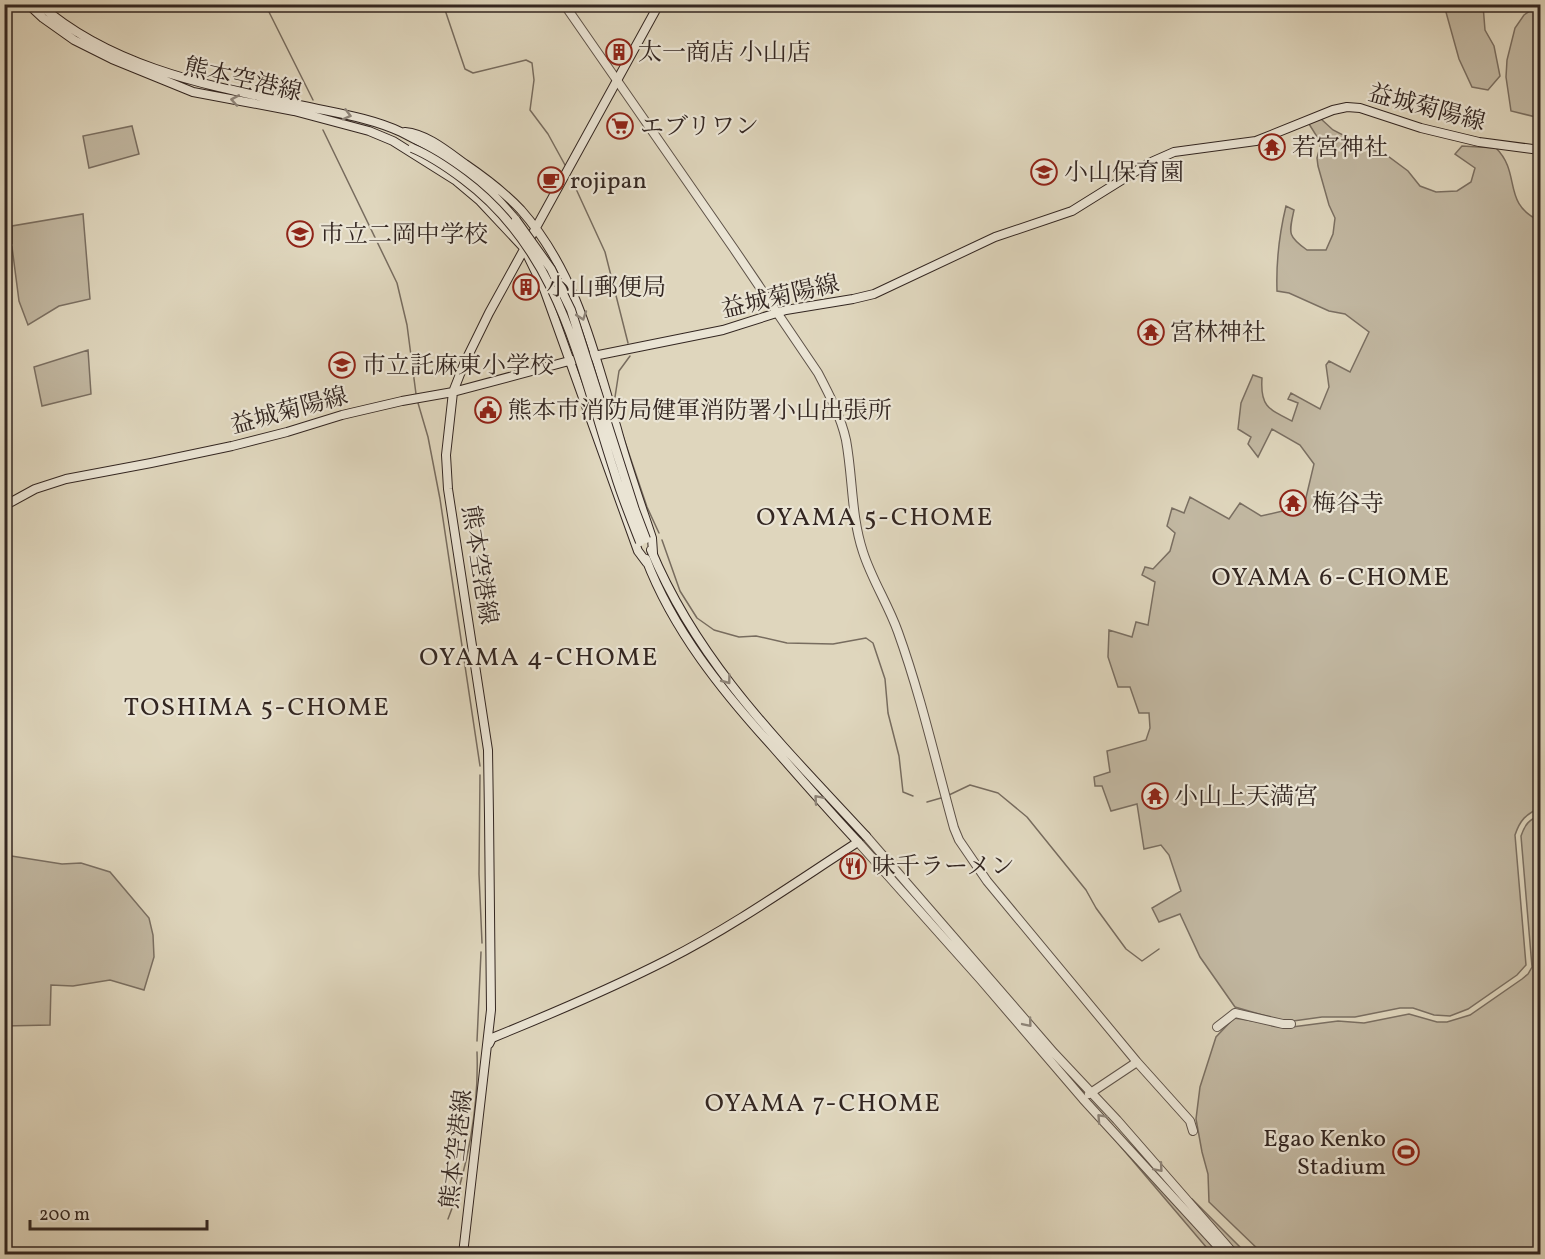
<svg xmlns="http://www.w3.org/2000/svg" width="1545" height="1259" font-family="Vollkorn,'Noto Serif JP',serif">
  <rect width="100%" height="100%" fill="#dfd6bd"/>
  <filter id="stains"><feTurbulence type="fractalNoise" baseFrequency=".00333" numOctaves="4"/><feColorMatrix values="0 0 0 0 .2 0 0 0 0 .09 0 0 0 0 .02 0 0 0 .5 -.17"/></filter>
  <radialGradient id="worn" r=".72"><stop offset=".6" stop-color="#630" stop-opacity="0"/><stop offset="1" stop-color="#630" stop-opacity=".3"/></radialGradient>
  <!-- green -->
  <path fill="#c2b8a2" stroke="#7a6f62" stroke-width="1.5" d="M1444,5H1483L1485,30L1494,46L1500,76L1488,90L1472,87L1459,59Z
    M1539,5H1540V118L1511,111L1506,77L1507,60L1515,28L1524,15Z
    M1320,118L1333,130L1351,139L1355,146L1351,153L1366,148L1385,154L1408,171L1420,186L1436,192L1457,191L1471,182L1475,168L1455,154L1462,146L1496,148C1522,174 1501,203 1540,221V808C1526,814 1520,820 1515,835L1526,965L1517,975L1468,1009L1450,1016L1434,1015L1413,1008H1400L1355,1017H1322L1286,1022L1235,1007L1200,957L1180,914L1159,922L1152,908L1181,891L1169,855L1161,845L1144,849L1137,804L1111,811L1102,786H1095L1094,777L1110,772L1107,751L1146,740L1150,728L1149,713H1139L1130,687H1118L1108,657L1109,630L1132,637L1136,622L1148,625L1155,582L1142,575L1145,567L1153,569L1170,551L1175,533L1167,526L1172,508L1184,513L1190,497L1229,519L1240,503L1261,516L1304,506L1314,464L1300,445L1272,429L1258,457L1248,444L1251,437L1238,429L1241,403L1253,375L1262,378C1260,406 1268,409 1292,421L1298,403L1288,399L1291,393L1320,409L1329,387L1326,365L1329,361L1350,372L1369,332L1345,314L1329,311L1289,293L1277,291C1276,261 1279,235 1286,206L1294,210C1289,233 1287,236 1307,250H1326L1333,234L1335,218L1329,205L1318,166L1317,158L1321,143L1309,124Z
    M132,126L139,154L89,168L83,136Z
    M8,213L7,217L12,244V226L83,214L90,299L59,306L28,325L19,301L12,247L5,249V214Z
    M88,350L91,394L42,406L34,367Z
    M1540,815V1254H1263L1209,1202L1208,1174L1202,1152L1196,1119L1200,1087L1216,1037L1234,1018L1292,1027L1338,1021L1364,1023L1409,1014L1437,1022H1447L1470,1015L1522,979L1528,974L1532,967L1521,836C1525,824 1529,820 1540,815Z
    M5,855L62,864L81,863L110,872L149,918L153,935L154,957L144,990L110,980L73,986L51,985L50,1025L5,1026Z
    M1099,1121L1220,1254H1212Z
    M1191,1199H1192L1247,1254H1239Z"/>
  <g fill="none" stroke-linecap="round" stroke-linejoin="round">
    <!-- stream -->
    <path stroke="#776c5f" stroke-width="1.5" d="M443,4L465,69L473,73L526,60L532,63L534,80L530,110L548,134L565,165
      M269,12L313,100
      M323,130L397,283L407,325L416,394
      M571,178L605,252L628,343
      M615,397L619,371L630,356
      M418,403L428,437L440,499L480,766
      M622,433L647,507L659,533
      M662,540L680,591L697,618L714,630L739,637L756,636L787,643L833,644L866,638L873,643L885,679L888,713L899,756L903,792L913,796
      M480,775L479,874L482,943
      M949,795L970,785L998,793L1027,817L1086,890L1096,908L1126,949L1142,961L1159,949
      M927,802L941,798
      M477,1041L481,952
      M448,1219C468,1170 479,1105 477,1052"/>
    <!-- river -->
    <path stroke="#a59a88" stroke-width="10" d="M265,4L266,6"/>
    <!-- tertiary casing -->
    <g stroke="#5e5248" stroke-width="10">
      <path id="tertiary" d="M564,4L734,249L818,373C829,394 841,417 846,440C853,478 851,516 863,552C872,580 888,604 898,632C921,696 936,763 954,828L959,840L987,881L1137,1062L1190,1121L1193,1131
        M866,836L1054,1053L1117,1120L1234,1254
        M858,842L981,980L1083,1099L1225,1254
        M1217,1027L1235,1013L1283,1024H1291
        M1089,1094L1137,1062"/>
    </g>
    <!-- secondary casing -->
    <g stroke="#332621" stroke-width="10">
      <path id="secondary" d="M28,4L43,18L74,40L112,59L193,92L294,111L369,131L393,141L455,180L480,201L524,248L544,289L638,551L647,563
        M39,4C113,69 211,86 304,106C336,113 371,118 401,132C430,146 460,165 485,187C496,196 506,209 516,220
        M405,132C427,134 447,151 465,164C484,177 505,193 521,210C576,272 594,352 617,429C627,466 640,502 652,538L653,553
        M4,506L35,489L66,479L151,463L232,446L287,432L342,415L402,401L453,392L569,361L723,330L786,310L853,299L874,294L995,237L1072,211L1149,163L1174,152L1256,141L1333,110L1347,107L1360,108L1421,128L1479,142L1540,150
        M651,550C699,665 783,746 866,836
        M489,1044L492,1038C551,1014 610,989 667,960C734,926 796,882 858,842C829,811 801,779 773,747C722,691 673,630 646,559
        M463,1254L491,1010L489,816L488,750L448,489L446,455L453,392L464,364L489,313L659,4"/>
    </g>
    <!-- tertiary -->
    <use href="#tertiary" stroke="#eae4d4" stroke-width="8"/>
    <!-- secondary -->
    <use href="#secondary" stroke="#eae4d4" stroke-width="8"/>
    <!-- secondary-bridge casing -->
    <g stroke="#332621" stroke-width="10" stroke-linecap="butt">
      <path id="secondary-bridge" d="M412,148C431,156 447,167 463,179C561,252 579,365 615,474C622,497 631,519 640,542
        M516,220L551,269L571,310L635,510L646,539"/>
    </g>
    <!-- secondary-bridge -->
    <use href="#secondary-bridge" stroke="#eae4d4" stroke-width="8"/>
  </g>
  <!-- one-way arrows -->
  <defs><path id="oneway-chevron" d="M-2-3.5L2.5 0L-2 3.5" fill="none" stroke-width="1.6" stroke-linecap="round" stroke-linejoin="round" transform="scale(1.5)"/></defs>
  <g stroke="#8e857a">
    <use href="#oneway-chevron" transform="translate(235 100) rotate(-170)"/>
    <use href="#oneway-chevron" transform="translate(347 115) rotate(15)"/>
    <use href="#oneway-chevron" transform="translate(582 316) rotate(71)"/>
    <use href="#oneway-chevron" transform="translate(727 680) rotate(53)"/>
    <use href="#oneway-chevron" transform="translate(818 799) rotate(-131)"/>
    <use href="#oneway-chevron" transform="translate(1028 1023) rotate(50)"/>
    <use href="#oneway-chevron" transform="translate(1101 1118) rotate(-133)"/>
    <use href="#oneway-chevron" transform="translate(1159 1168) rotate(49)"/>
  </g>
  <!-- icons -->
  <defs>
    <g id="building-ring" transform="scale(1.35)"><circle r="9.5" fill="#eae4d4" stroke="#8f2418" stroke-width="1.5"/><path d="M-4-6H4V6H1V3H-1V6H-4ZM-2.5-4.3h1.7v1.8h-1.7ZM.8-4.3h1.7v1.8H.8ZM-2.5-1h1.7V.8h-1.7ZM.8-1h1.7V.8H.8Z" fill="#8f2418"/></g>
    <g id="supermarket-ring" transform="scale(1.35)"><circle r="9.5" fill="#eae4d4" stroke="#8f2418" stroke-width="1.5"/><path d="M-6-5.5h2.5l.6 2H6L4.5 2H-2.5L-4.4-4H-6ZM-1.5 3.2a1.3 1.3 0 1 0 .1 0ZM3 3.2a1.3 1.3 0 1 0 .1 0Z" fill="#8f2418"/></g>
    <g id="temple-ring" transform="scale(1.35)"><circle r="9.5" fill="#eae4d4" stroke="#8f2418" stroke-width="1.5"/><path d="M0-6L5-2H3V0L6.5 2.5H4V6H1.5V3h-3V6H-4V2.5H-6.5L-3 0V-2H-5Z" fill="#8f2418"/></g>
    <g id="school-ring" transform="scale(1.35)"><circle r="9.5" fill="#eae4d4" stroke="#8f2418" stroke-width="1.5"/><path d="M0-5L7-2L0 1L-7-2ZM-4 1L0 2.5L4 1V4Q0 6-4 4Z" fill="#8f2418"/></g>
    <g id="cafe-ring" transform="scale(1.35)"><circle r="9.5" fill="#eae4d4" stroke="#8f2418" stroke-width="1.5"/><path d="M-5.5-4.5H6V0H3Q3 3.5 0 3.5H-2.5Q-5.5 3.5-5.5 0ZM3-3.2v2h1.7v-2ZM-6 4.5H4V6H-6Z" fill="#8f2418"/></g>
    <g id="civic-ring" transform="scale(1.35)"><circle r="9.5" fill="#eae4d4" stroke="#8f2418" stroke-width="1.5"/><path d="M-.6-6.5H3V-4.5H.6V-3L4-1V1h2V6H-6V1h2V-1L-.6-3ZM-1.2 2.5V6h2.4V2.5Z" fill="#8f2418"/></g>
    <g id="restaurant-ring" transform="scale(1.35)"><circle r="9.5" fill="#eae4d4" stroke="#8f2418" stroke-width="1.5"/><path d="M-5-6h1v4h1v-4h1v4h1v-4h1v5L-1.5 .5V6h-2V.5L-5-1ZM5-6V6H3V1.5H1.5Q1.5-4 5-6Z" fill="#8f2418"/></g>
    <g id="stadium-ring" transform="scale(1.35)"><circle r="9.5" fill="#eae4d4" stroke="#8f2418" stroke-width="1.5"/><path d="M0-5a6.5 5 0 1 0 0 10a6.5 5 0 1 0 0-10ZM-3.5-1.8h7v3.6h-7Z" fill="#8f2418"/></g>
  </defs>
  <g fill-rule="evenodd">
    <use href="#building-ring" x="619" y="52"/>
    <use href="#supermarket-ring" x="620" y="126"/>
    <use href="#temple-ring" x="1272" y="147"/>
    <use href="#school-ring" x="1044" y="172"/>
    <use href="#cafe-ring" x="551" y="180"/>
    <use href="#school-ring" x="300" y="234"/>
    <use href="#building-ring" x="526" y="287"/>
    <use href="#temple-ring" x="1151" y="332"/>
    <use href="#school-ring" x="342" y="365"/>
    <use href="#civic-ring" x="488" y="410"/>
    <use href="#temple-ring" x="1293" y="503"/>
    <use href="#temple-ring" x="1155" y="796"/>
    <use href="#restaurant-ring" x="853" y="866"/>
    <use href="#stadium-ring" x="1406" y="1152"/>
  </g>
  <g text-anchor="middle" stroke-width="4.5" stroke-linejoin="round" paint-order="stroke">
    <!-- poi labels -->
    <g font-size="24" fill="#332621" stroke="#eae4d4" text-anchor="start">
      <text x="638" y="60">太一商店 小山店</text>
      <text x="640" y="134">エブリワン</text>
      <text x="1292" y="155">若宮神社</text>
      <text x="1064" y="180">小山保育園</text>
      <text x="570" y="188">rojipan</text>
      <text x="320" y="242">市立二岡中学校</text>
      <text x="546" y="295">小山郵便局</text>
      <text x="1170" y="340">宮林神社</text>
      <text x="362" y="373">市立託麻東小学校</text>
      <text x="508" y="418">熊本市消防局健軍消防署小山出張所</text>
      <text x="1312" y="511">梅谷寺</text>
      <text x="1174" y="804">小山上天満宮</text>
      <text x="872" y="874">味千ラーメン</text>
      <text x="1386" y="1146" text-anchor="end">Egao Kenko<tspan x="1386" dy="28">Stadium</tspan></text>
    </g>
    <!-- street labels -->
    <g font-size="24" fill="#332621" stroke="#eae4d4">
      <text transform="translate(243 79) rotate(13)" y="8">熊本空港線</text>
      <text transform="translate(1427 107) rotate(15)" y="8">益城菊陽線</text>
      <text transform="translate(780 296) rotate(-13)" y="8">益城菊陽線</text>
      <text transform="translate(289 410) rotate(-15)" y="8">益城菊陽線</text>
      <text transform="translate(480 565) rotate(81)" y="8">熊本空港線</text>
      <text transform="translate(456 1149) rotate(-83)" y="8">熊本空港線</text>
    </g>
    <!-- neighbourhood labels -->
    <g font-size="26" letter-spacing="1.5" fill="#332621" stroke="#eae4d4">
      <text x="875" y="525">OYAMA 5-CHOME</text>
      <text x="1331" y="585">OYAMA 6-CHOME</text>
      <text x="539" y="665">OYAMA 4-CHOME</text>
      <text x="257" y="715">TOSHIMA 5-CHOME</text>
      <text x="823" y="1111">OYAMA 7-CHOME</text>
    </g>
  </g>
  <!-- margin -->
  <rect width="1545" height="1259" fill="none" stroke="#dfd6bd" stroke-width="24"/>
  <rect x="6" y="6" width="1533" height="1247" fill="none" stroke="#332621" stroke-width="3"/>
  <rect x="12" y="12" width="1521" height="1235" fill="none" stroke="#332621" stroke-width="1.5"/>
  <!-- scale -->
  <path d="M30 1220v9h177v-9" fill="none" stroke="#332621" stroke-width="3"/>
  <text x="39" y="1220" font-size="18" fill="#332621" stroke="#eae4d4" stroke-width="4.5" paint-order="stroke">200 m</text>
  <rect width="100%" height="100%" filter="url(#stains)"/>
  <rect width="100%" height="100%" fill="url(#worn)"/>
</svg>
